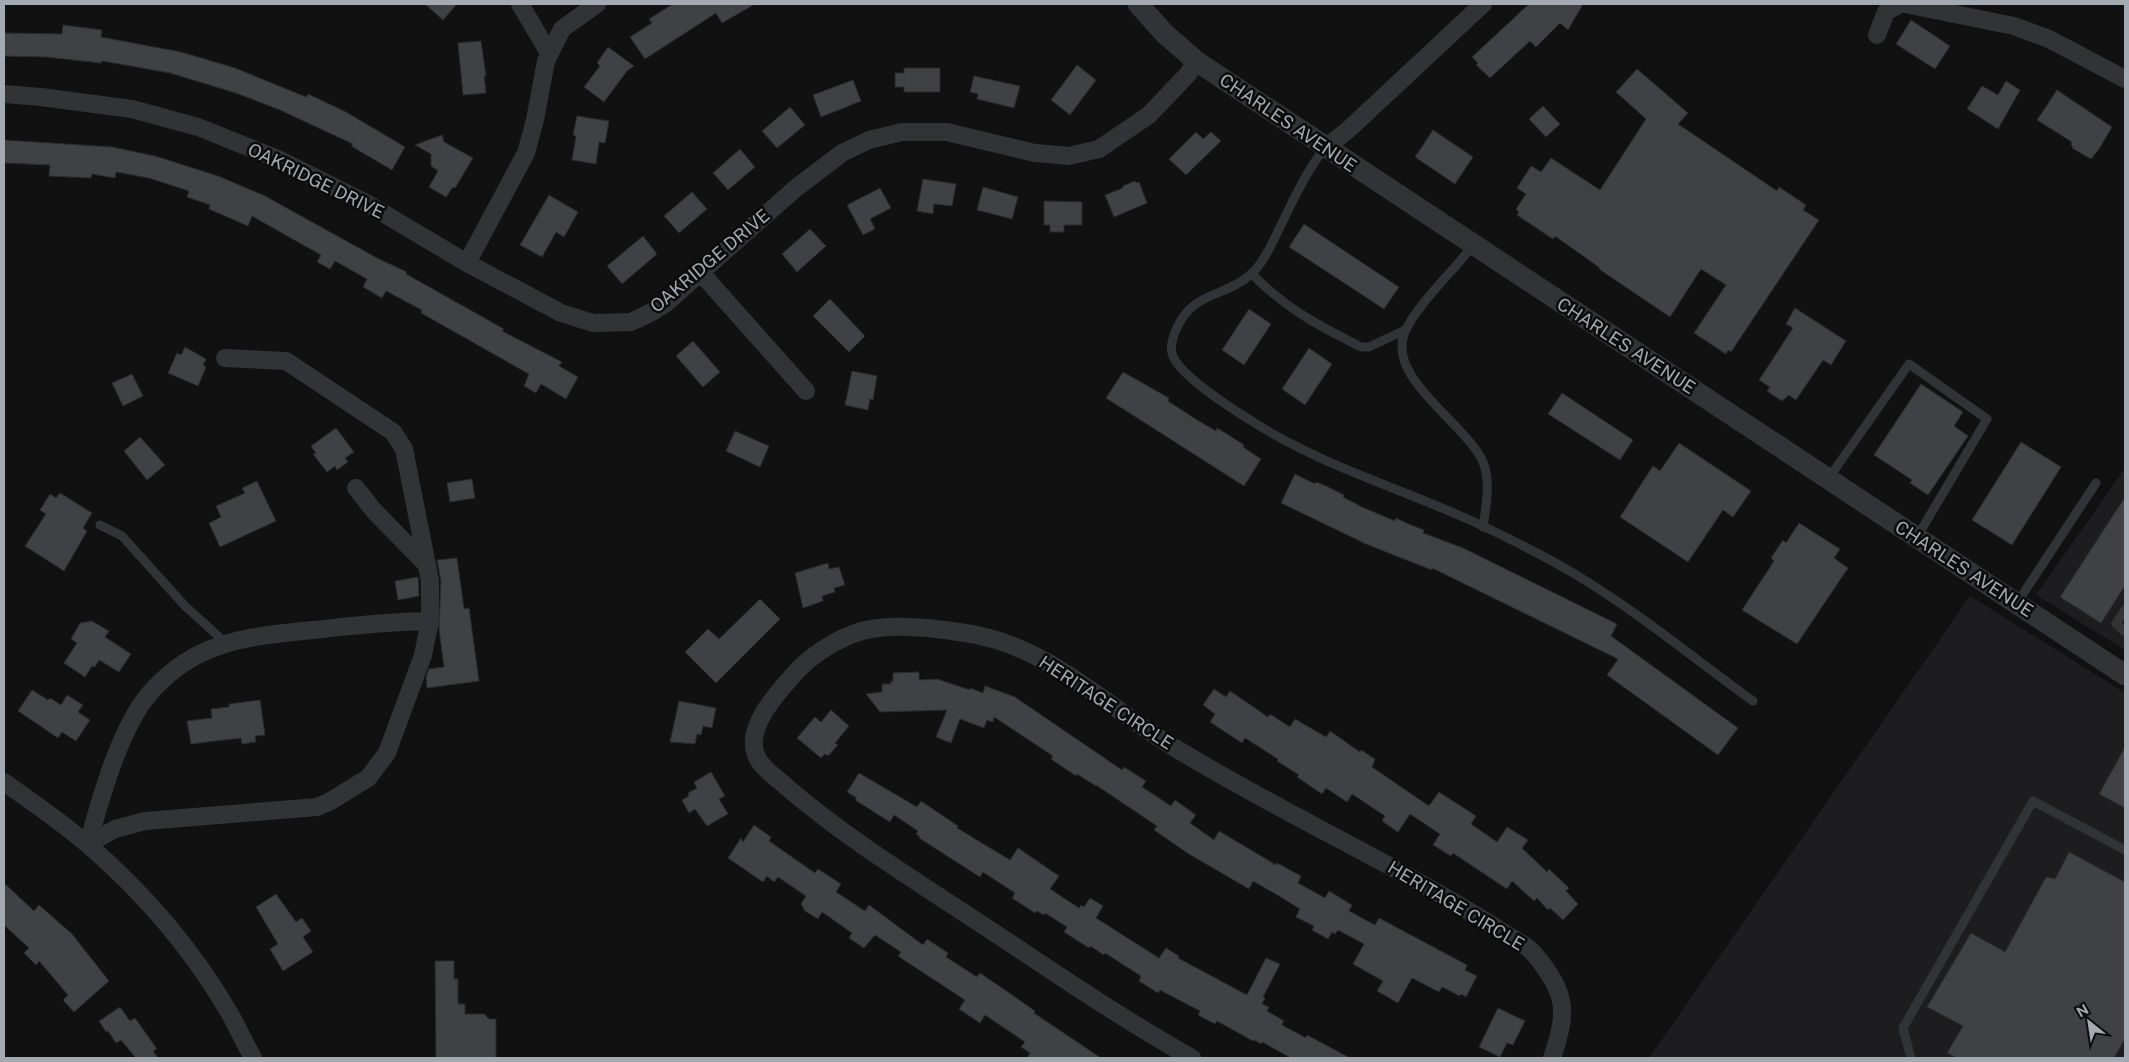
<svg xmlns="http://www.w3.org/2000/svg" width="2129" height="1062" font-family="'Public Sans',sans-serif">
  <rect width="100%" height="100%" fill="#111112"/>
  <!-- built -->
  <path fill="#1d1d1f" d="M2125,468V650L2036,595Z
    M1970,596L2125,693V1058H1649Z"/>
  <!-- building -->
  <path fill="#404145" stroke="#2b2b2e" d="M425,4H457L443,20Z
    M673,4H755L722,23L716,13L645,59L630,37L652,23L649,19Z
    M1529,4H1583L1568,30L1560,23L1536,47L1530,41L1490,78L1476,65L1478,63L1472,57Z
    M1911,20L1950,46L1935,69L1896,44Z
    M63,25L102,30L101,37L181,52L235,68L306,97L308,94L346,112L405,147L392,170L351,146L353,144L280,110L236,93L170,73L102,61L101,63L46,57L4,56V33L62,34Z
    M481,41L486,76H484L486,93L463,95L458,43Z
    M608,47L634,66L627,71L604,102L584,87L600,66L597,63Z
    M1077,65L1096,80L1070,115L1051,100Z
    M904,68H940V92H904V87H895V73H904Z
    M1637,69L1688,113L1678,124L1777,191L1779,187L1806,205L1803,210L1819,220L1731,352L1728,350L1726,354L1694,333L1726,285L1701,269L1670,317L1599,269L1600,268L1555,236L1553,239L1517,215L1519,212L1516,209L1526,194L1517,188L1531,166L1541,172L1551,158L1600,190L1646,119L1616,92Z
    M974,76L1020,86L1014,108L977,99L978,94L970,92Z
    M853,80L861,101L821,117L813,95Z
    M2006,81L2020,90L1998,129L1967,109L1982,86L1998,95Z
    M2057,90L2112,127L2099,149L2091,159L2072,148L2073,147L2071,145L2072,142L2037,120Z
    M1543,106L1560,124L1546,137L1529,119Z
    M790,107L805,125L777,148L762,131Z
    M577,116L609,121L605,143L599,142L596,164L572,160L576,136L573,135Z
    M1433,130L1473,157L1455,184L1415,157Z
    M1196,132L1203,139L1211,132L1221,141L1186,175L1169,159Z
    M442,135L444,142L473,158L455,188L453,187L446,197L429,187L438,171L431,166V154L415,145Z
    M4,140L112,147L155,156L218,176L265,196L377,258L407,272L406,274L504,329L502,331L562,362L559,366L578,377L566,399L541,384L536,393L524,386L529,374L421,313L422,310L386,291L382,298L363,287L367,279L335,261L330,269L317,262L321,255L252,216L248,226L209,209L210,205L187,197L189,191L149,178L116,172L115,178L92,174L91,178L49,176L50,165L4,163Z
    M740,149L755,167L728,190L713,173Z
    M923,179L956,184L952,206L934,204L933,214L917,211Z
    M1135,181L1136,183L1139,182L1147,203L1114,217L1105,195L1123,188V186Z
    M983,187L1018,197L1012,219L977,210Z
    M880,188L891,208L870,219L875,229L863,235L847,205Z
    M692,192L707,209L679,233L664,216Z
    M549,195L578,212L564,237L556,232L542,257L520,245Z
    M1044,201L1082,202V225H1064V232H1050V225H1044Z
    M1304,224L1399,287L1384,309L1289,247Z
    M810,229L826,246L797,272L782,254Z
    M643,236L657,254L622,284L607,266Z
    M830,299L865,336L849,352L813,316Z
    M1795,308L1846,341L1831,365L1823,360L1796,400L1789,395L1782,401L1767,391L1770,387L1759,380L1793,328L1786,324Z
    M1249,309L1271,324L1244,365L1222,350Z
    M693,341L720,372L703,387L676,356Z
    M185,347L206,359L203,365L206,367L198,386L168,373L177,353L181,355Z
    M1309,348L1332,364L1305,405L1282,389Z
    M852,371L877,376L873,400L870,399L868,410L845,405Z
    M1123,372L1169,398L1168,401L1197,420L1216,431L1217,428L1238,441L1244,445L1243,447L1261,459L1244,486L1106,398Z
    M132,374L143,396L123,406L112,383Z
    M1921,384L1963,412L1954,426L1968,436L1928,495L1910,483L1912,480L1874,455Z
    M1562,393L1633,440L1620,460L1548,414Z
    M336,428L354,452L345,458L348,462L337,470L335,466L327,472L313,454L316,453L311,446Z
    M735,431L769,446L760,467L726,451Z
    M140,437L165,465L147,480L124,451Z
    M2021,442L2061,467L2012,545L1972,520Z
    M1679,443L1751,491L1733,517L1723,510L1688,562L1620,517L1653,466L1660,471Z
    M1295,474L1315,484L1316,482L1326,486L1344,495L1343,497L1362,507L1395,521L1396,518L1406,523L1424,530L1423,533L1463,548L1617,624L1611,636L1738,728L1718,755L1607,675L1618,659L1432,568V570L1366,544L1281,503Z
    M472,479L475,498L450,502L447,483Z
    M257,481L276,521L220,547L209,523L221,517L216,506L245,493L242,488Z
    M60,493L92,513L83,528L87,531L64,571L25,546L46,514L40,510L50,494L56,498Z
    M2125,497V586L2101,623L2060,597Z
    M1799,523L1840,549L1834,558L1848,568L1797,644L1742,610L1774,561L1771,558L1783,540L1786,543Z
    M457,558L464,609L469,608L479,681L427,688L426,677L429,669L444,667L439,629L441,581L437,560Z
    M828,563L829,569L839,567L845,585L834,588L835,592L822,596L823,601L803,608L795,573Z
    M418,577L419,596L398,600L395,581Z
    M760,599L780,619L716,683L685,652L708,629L719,639Z
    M92,621L109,631L105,637L131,654L119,672L99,660L95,667L92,666L85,677L64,663L77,643L71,639L80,623Z
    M919,672V680L937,679L970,690V688L983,693L985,686L1015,697L1122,770L1124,767L1146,781L1142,787L1171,806L1175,800L1196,815L1190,823L1214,840L1219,831L1276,865L1277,863L1301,876L1298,883L1325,898L1329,891L1352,905L1349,911L1375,925L1379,918L1467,965L1465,970L1477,976L1466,997L1461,994L1460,996L1442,987L1439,992L1412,978L1398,1003L1377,991L1383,981L1353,964L1364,944L1338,930L1335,934L1332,932L1328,939L1312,930L1314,926L1296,917L1300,909L1279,896L1253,881L1249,889L1189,854L1154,830L1157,826L1096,785V786L1077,774L1076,776L1051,759L1053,756L994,717L993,722L987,720L984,728L960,719L951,743L936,737L947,710L880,712L866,694L882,692V684H891V681H893V673Z
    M1214,689L1226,697L1230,691L1268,717L1270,714L1290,727L1295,719L1326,737L1330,731L1360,752L1361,750L1375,759L1372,767L1429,806L1439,792L1476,816L1471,824L1497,842L1507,827L1528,840L1522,848L1547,872L1549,869L1569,888L1566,891L1578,904L1563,920L1550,908L1548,910L1537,898L1534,901L1512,881L1507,889L1453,853L1451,856L1433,845L1440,834L1410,814L1398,832L1382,821L1385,816L1352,794L1347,802L1326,788L1322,794L1297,777L1299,775L1277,761L1278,759L1245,738L1242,743L1210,722L1215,714L1203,705Z
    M32,690L48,700L50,698L61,705L67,695L83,705L78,712L90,720L76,741L62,732L58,738L18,711Z
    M260,700L265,735L255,736L256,742L242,744L241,738L191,744L187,721L212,718L211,709L229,707V704Z
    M679,701L716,708L712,728L703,726L701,735L697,734L695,744L670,742Z
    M831,710L849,726L835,743L838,745L828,756L825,754L821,758L797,738L815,717L821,722Z
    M2125,747V808L2099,794Z
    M711,772L725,796L719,799L728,814L707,826L695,809L689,813L682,800L689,796L688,793L697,788L694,782Z
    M859,773L917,807L921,801L958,826L957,828L1010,860L1018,848L1059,876L1050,889L1079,908L1081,905L1084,907L1090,898L1103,906L1096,918L1159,958L1166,948L1179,956L1178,958L1247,995L1266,958L1280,964L1263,997L1265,998L1262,1004L1269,1007L1267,1011L1284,1021L1282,1025L1306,1038L1307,1035L1350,1058H1291L1262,1042L1261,1044L1254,1040L1253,1041L1217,1021L1215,1024L1198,1015L1200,1011L1160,990L1158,993L1139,981L1141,976L1105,953L1104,955L1090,946L1089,948L1064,932L1067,927L1045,913L1044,915L1037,911L1035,913L1012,898L1015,893L983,872L980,877L919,838L920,837L916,834L918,831L894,815L890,822L855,800L857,798L847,792Z
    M754,825L771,837L769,841L815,873L818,869L841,884L836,892L865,911L869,905L923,945L927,939L948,953L946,957L977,977L980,973L1002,988L1035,1011L1034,1013L1101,1058H1027L1030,1053L1021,1047L1025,1042L985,1015L980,1023L959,1009L965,1000L898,956L901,952L875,935L864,948L849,938L852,933L822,912L818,919L805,911L801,904L806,896L778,877L774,882L767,876L763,882L728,858L741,838L743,842Z
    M2069,852L2125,882V1039L2114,1058H1957L1947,1053L1963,1026L1927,1007L1971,933L2005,952L2046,877L2055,879Z
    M4,883L34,911L39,905L72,934L109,981L74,1012L63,1000L68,995L39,961L36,965L24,953L29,948L4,925Z
    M276,894L296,922L302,918L311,931L303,937L313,952L283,971L270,949L278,944L256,907Z
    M435,961H454V979H458V1004H465V1014H484L489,1019H496V1058H436Z
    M120,1007L130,1021L135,1018L157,1049L153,1051L158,1058H136L121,1040L116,1043L108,1031L106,1032L99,1021Z
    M1498,1008L1525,1021L1513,1045L1507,1043L1500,1057L1479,1047Z"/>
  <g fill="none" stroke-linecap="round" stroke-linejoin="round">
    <!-- service -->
    <path stroke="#323337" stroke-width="9" d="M1325,148C1305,173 1294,199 1280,227C1272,243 1264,263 1250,275C1224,298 1192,291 1176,330C1173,337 1170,346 1172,353C1177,376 1242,415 1263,428C1332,470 1412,492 1485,527C1516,542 1549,558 1578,576C1639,613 1695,659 1753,701
      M1473,245C1454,271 1417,304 1405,332C1385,378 1467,424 1483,462C1491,481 1486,507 1483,527
      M1252,274C1285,308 1319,326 1361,347H1369L1405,330
      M1828,479L1909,364L1987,419L1917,537
      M100,525L122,536L185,606L227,644
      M2017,603L2096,483
      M2125,610L2116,624L2125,632
      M1911,1058L1903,1028L2033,801L2125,850"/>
    <!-- minor -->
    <path stroke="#323337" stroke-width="18" d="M520,4L549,53
      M1905,4L2014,26L2049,39L2125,79
      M1877,35L1886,12L1900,4
      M4,94L41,97L132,109L198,127L278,159L366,203L467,263L561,313L593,323L631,322L650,313L666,303L796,188L842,153L869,140L902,132H947L1035,153L1069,156L1099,149L1149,115L1188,74L1196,61
      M1325,148L1348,130L1483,4
      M467,263L526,153L535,120L546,61L562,29L597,4
      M701,273L806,391
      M225,358L286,361L393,432L404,449L427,565
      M4,782C32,802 60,821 86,843C142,891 193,950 230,1014C238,1028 245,1044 253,1058
      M88,844L115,829L145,821L317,807L329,802L368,778L387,753L423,655L430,621V581L427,565L375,512L356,488
      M88,844C100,800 120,728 149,694C164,677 185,660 206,651C240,636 277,634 313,630C353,626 391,621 430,621
      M1192,1058C1120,1018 1053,971 984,926C918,882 850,841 789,789C779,779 761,769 756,755C745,727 778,692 795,673C811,655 838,638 862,631C891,623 935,628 965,633C1046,644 1104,705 1172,746C1251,795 1334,835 1415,880C1445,897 1476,914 1504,933C1515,940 1529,946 1536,956C1568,995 1567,1013 1552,1058"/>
    <!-- tertiary -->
    <path stroke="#323337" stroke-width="21" d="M1138,4L1165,34L1196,61L2125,675"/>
  </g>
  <g text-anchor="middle" stroke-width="5" stroke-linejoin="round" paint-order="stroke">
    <!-- street labels -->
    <g font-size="18" fill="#a3aab2" stroke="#0c0c0d">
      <text transform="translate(1288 123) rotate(34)" y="6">CHARLES AVENUE</text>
      <text transform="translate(316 181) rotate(26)" y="6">OAKRIDGE DRIVE</text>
      <text transform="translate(710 261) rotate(-40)" y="6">OAKRIDGE DRIVE</text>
      <text transform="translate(1626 346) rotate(33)" y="6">CHARLES AVENUE</text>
      <text transform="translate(1964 569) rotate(33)" y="6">CHARLES AVENUE</text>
      <text transform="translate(1106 703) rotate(33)" y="6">HERITAGE CIRCLE</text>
      <text transform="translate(1456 906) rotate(31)" y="6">HERITAGE CIRCLE</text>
    </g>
  </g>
  <!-- border -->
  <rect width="2129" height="1062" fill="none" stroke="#a3aab2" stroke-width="10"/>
  <!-- north arrow -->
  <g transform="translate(2089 1022) rotate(330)" stroke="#0c0c0d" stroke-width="4" paint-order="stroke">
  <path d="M0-4L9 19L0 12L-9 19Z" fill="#a3aab2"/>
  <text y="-8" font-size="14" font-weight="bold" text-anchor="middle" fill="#a3aab2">N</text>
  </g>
</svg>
